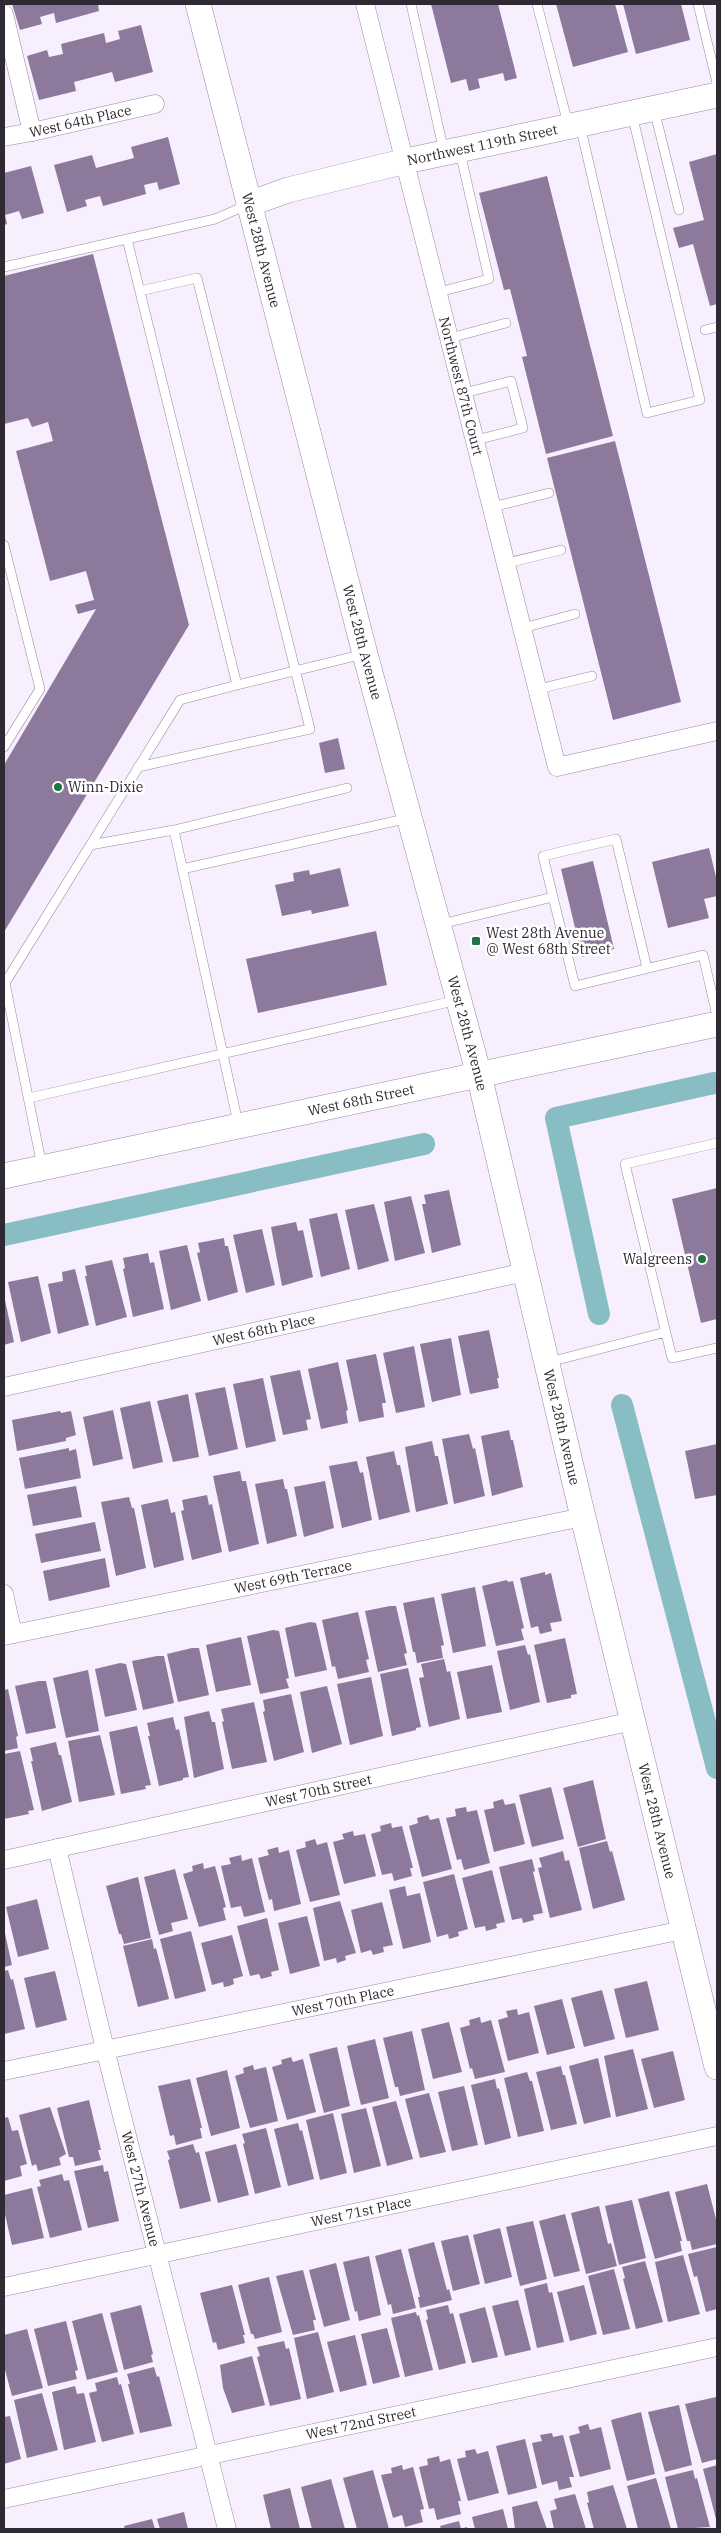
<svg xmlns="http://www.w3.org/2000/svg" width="721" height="2533" font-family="'IBM Plex Serif',serif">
  <rect width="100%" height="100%" fill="#f7eefe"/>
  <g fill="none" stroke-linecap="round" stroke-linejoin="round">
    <!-- canal -->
    <path stroke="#88bec3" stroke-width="22" d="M4,1235L424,1144
      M599,1314L556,1118L714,1083
      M622,1405L717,1768"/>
  </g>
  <!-- building -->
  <path fill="#8d799b" d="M12,4H98L99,11L56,23L54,13L40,17L42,24L20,30Z
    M431,4H498L517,78L505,81L503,73L478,79L480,88L469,91L466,79L451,83Z
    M556,4H615L628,52L573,67Z
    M623,4H681L690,40L636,54Z
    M141,25L153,72L115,82L112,72L74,82L76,91L39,100L27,56L47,50L49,57L63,54L61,44L104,33L106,43L120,39L118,31Z
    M168,137L180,184L159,190L157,182L144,185L146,194L103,206L100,196L85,200L87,206L67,212L54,165L92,155L96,168L134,158L131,147Z
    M717,154V304L710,306L693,244L679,248L673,228L704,220L689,162Z
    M31,166L44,213L22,219L19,211L5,215L7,224L4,225V173Z
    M547,176L613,436L546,454L522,357L527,356L510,289L504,290L479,193Z
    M93,254L189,625L4,932V765L96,609L78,614L75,605L94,600L86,571L50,581L16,451L53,441L48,422L32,427L28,418L4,424V276Z
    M615,441L681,702L613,720L547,458Z
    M338,738L345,769L325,773L319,743Z
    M709,848L717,881V896L704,899L709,918L668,928L652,862Z
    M593,861L614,949L582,957L561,869Z
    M340,868L349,906L312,914L311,910L282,916L275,885L294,881L293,873L309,870L310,875Z
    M376,931L387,985L258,1013L246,959Z
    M717,1188V1319L701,1323L672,1199Z
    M449,1190L461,1245L432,1253L422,1204H426L424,1195Z
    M411,1196L425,1253L395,1261L384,1202Z
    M374,1204L389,1261L358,1270L345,1210Z
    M337,1213L350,1269L321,1277L309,1219Z
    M296,1222L298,1231L303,1230L313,1277L282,1286L271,1227Z
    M262,1229L275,1285L246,1293L233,1235Z
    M224,1238L225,1246H228L238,1292L208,1301L197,1253L200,1252L198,1243Z
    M187,1245L201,1301L171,1310L159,1251Z
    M148,1253L150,1263L154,1262L164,1309L133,1317L123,1269L125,1268L123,1258Z
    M112,1260L127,1317L96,1326L85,1276H87L85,1266Z
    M75,1269L89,1325L58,1334L48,1284L63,1281L62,1272Z
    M38,1276L51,1333L21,1342L8,1282Z
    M5,1300L14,1342L4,1345V1300Z
    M489,1330L499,1378H497L499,1388L470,1394L458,1336Z
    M451,1338L461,1395L432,1402L420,1344Z
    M414,1346L425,1407L396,1413L383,1353Z
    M376,1354L386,1403H382L384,1417L359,1422L346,1360Z
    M338,1362L348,1410L346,1411L348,1423L321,1429L308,1369Z
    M300,1370L311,1419L306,1420L308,1430L283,1435L270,1376Z
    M263,1378L276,1441L246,1448L233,1384Z
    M225,1387L238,1449L209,1456L195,1393Z
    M188,1394L199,1457L173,1462L157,1401Z
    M150,1401L163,1462L133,1469L120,1408Z
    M113,1410L123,1459L93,1466L83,1417Z
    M60,1411L61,1413L71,1411L76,1435L66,1438V1441L17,1451L12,1420Z
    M509,1430L511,1440H513L523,1487L492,1496L481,1436Z
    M469,1434L473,1449L475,1448L485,1496L454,1504L442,1439Z
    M432,1441L435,1456H438L448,1504L416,1512L405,1447Z
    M717,1444V1495L695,1499L685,1451Z
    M69,1448V1451L76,1449L81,1478L25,1489L19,1458Z
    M394,1451L397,1465H400L410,1512L379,1520L366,1457Z
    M357,1461L360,1473L363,1472L372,1520L342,1528L329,1466Z
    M240,1471L242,1481H246L259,1544L229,1552L213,1476Z
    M283,1479L285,1489H287L297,1536L267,1544L255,1484Z
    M325,1481L334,1528L304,1537L294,1487Z
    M76,1486L82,1517L33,1526L27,1495Z
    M207,1495L209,1505L212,1504L222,1552L192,1560L181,1511L184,1510L182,1500Z
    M129,1497L132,1508H134L146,1568L116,1576L101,1502Z
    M168,1499L171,1513L175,1512L184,1560L154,1568L141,1505Z
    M95,1522L101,1551L41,1563L35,1534Z
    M105,1558L110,1587L49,1601L43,1571Z
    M545,1572V1575L551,1573L562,1621L550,1623L552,1631L540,1634L538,1626L531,1628L520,1578Z
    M507,1580L508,1582L513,1581L524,1628L521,1629L524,1640L496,1646L482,1586Z
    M475,1587L486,1646L453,1653L441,1594Z
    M434,1597L444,1645L441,1646L443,1658L417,1663L415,1652H413L403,1603Z
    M390,1606H396L407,1653L404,1654L407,1665L378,1672L365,1611Z
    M358,1612L369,1659L366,1660L369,1672L338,1679L335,1666L332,1667L322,1620Z
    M310,1622L316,1623L327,1670L295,1677L285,1628Z
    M273,1630L279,1631L289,1678L286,1679L289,1688L260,1694L247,1636Z
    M241,1637L251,1685L216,1692L206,1645Z
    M565,1638L577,1694L571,1695V1698L547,1703L534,1645Z
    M525,1645L528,1655L530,1654L540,1702L510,1710L497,1651Z
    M192,1648H199L209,1695L178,1702L167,1654Z
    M157,1656H164L174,1703L143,1710L132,1661Z
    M444,1659L447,1672L450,1671L460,1719L429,1727L419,1678L424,1677L421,1664Z
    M120,1663L126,1664L137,1710L105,1717L95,1669Z
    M492,1665L502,1712L467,1719L457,1672Z
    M408,1668L421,1727L416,1728V1730L392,1736L380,1674Z
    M88,1670L99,1731L66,1738L53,1678Z
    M371,1677L383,1736L350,1745L337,1684Z
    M39,1681H46L56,1728L26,1734L15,1686Z
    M327,1686L342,1744L312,1753L300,1692Z
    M8,1689L18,1736L16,1737L18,1748L4,1751V1690Z
    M291,1694L304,1752L274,1761L263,1712L265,1711L263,1700Z
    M254,1702L267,1762L232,1769L222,1722L224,1721L221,1709Z
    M209,1711L212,1722H215L224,1769L194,1778L184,1717Z
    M173,1717L176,1730L179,1729L189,1777L183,1778V1780L159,1786L148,1736H150L147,1723Z
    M137,1726L151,1785L145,1786L146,1789L121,1794L109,1732Z
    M100,1735L115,1795L79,1802L68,1741Z
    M56,1742L59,1755H61L72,1802L42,1811L31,1761H33L30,1748Z
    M20,1751L34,1810L28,1811L29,1814L4,1819V1754Z
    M593,1780L606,1839L578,1847L563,1788Z
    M551,1787L564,1839L532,1847L519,1795Z
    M503,1799L505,1805L515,1803L525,1844L494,1852L484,1810L494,1808L493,1802Z
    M466,1807L467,1812L477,1810L490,1863L464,1870L461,1859L457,1860L446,1818L456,1816L455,1809Z
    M428,1815L430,1820L439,1818L452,1869L422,1877L409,1826L418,1823L417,1818Z
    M391,1823L392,1828L402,1826L413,1868H410L412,1876L394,1881L392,1873L382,1875L371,1834L381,1831L380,1826Z
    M353,1831L354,1836L365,1834L376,1876L344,1884L333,1842L344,1839L342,1834Z
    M315,1839L317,1845L327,1842L340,1895L310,1902L296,1850L306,1847L305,1842Z
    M607,1841L610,1852L612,1851L625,1900L593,1909L579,1848Z
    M278,1847L279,1853L289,1850L301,1904L274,1911L272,1899L269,1900L258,1858L269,1855L267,1850Z
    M563,1851L565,1861L569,1860L582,1910L550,1918L538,1868L542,1867L539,1858Z
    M241,1855L242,1861L252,1858L265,1912L244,1917L241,1906L231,1908L221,1866L231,1864L229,1858Z
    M532,1859L535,1871L533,1872L543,1913L533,1915L534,1920L523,1923L522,1918L512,1920L499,1867Z
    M203,1863L204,1869L215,1866L226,1907L223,1908L226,1920L199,1927L183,1874L193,1871L192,1866Z
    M175,1869L188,1919L171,1923L173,1931L159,1935L144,1877Z
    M492,1870L505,1922L496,1924L497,1928L486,1931L485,1926L475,1928L462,1878Z
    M454,1874L468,1929L458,1932L459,1936L449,1939L448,1934L437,1937L423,1882Z
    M138,1877L151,1938L124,1944L121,1934H119L106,1886Z
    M405,1886L407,1896L420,1893L431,1942L403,1949L389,1890Z
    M37,1899L49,1949L18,1957L6,1907Z
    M340,1901L356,1953L345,1956L346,1960L337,1963L336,1958L324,1961L313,1908Z
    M382,1902L393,1945L383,1947L384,1952L373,1955L371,1950L361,1953L351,1910Z
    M307,1916L320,1966L290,1974L278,1923Z
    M267,1918L279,1970L271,1972L272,1976L261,1979L259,1974L250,1976L237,1926Z
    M4,1929L12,1965L4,1967Z
    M191,1931L206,1991L175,1999L160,1939Z
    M232,1935L243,1976L233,1979L234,1984L229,1986L224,1987L223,1982L212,1985L201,1943Z
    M152,1939L154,1949L156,1948L169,1999L138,2007L123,1946Z
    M8,1970L11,1980L13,1979L25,2029L4,2034V1971Z
    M55,1971L67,2020L36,2028L24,1978Z
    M647,1981L659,2030L626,2038L614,1989Z
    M602,1990L615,2039L584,2047L571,1998Z
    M562,1999L575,2048L547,2055L534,2006Z
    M517,2009L518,2015L529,2012L539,2053L508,2061L498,2020L508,2017L506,2011Z
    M480,2017L481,2023L491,2020L505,2072L475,2079L472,2068L470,2069L460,2028L470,2025L469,2020Z
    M449,2022L462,2072L433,2079L421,2029Z
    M412,2031L425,2090L400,2096L398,2087H395L383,2038Z
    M375,2039L389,2098L361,2105L347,2046Z
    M337,2047L350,2106L324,2113L309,2054Z
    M633,2049L648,2109L616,2117L604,2056Z
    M673,2051L685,2100L654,2108L641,2059Z
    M291,2057L293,2062L303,2059L316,2112L287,2120L272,2067L282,2064L281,2060Z
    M598,2058L611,2117L584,2124L569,2066Z
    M253,2065L254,2070L266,2067L278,2121L250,2128L235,2076L244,2073L243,2068Z
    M561,2066L563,2075H565L577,2124L551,2130L536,2072Z
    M227,2070L240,2128L211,2136L196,2078Z
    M527,2072L530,2081H532L544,2131L518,2137L504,2078Z
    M190,2079L202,2128H200L202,2138L176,2145L174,2135L170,2136L158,2086Z
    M495,2079L497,2089L499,2088L511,2138L485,2145L471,2085Z
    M464,2086L478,2145L452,2151L438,2092Z
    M429,2093L446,2152L420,2158L405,2099Z
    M89,2100L101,2150H98L101,2160L75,2166L73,2157H69L57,2108Z
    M396,2101L413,2159L387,2166L372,2107Z
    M50,2107L66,2154L59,2158L61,2165L38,2171L36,2164L32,2166L19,2115Z
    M366,2108L381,2166L354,2173L341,2114Z
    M333,2113L347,2173L320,2180L306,2120Z
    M8,2117L12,2131L18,2130L27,2164L20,2166L22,2176L4,2181V2118Z
    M298,2123L300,2131L302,2130L314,2179L288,2186L274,2129Z
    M266,2128L281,2187L255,2194L243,2144L245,2143L242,2134Z
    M193,2144L196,2153L199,2152L211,2201L180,2209L168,2160L170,2159L167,2151Z
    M236,2144L249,2195L218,2203L205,2152Z
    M103,2165L104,2172L108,2171L119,2221L88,2228L74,2171Z
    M62,2174L64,2181L69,2180L82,2230L50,2238L37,2187L41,2186L39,2180Z
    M707,2184L717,2223V2244L692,2250L690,2241H687L675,2192Z
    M32,2188L44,2238L12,2245L4,2210V2195Z
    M669,2191L682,2241H680L682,2251L655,2259L638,2199Z
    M632,2200L646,2258L619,2265L605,2206Z
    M599,2206L608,2244L611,2243L617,2266L586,2274L571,2213Z
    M565,2214L580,2271L554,2277L539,2221Z
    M533,2221L547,2279L520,2286L506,2227Z
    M500,2228L512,2277L485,2284L473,2235Z
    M468,2235L480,2284L453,2291L441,2241Z
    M434,2242L447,2290L449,2289L452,2300L420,2308L418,2297H420L408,2249Z
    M717,2247V2309L706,2312L697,2276L694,2277L688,2254Z
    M401,2249L416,2308L393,2314L391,2304L388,2305L375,2256Z
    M683,2255L700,2314L668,2322L655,2262Z
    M369,2256L381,2315L359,2321L357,2311L355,2312L343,2262Z
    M645,2261L663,2322L636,2329L623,2279L625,2278L622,2267Z
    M336,2263L350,2320L324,2327L309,2270Z
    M614,2269L630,2329L603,2335L588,2276Z
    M303,2270L316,2320H313L315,2330L293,2335L276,2276Z
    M269,2277L282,2332L255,2339L253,2334H251L238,2285Z
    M547,2283L549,2293L552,2292L564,2342L537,2348L524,2289Z
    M232,2285L245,2335H243L245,2343L218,2350L216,2342L213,2343L200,2293Z
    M584,2285L597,2334L570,2341L557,2292Z
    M518,2300L531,2350L505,2356L492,2306Z
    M141,2305L153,2354L151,2355L153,2362L124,2370L110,2313Z
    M448,2305L450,2314L453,2313L466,2363L439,2370L426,2320L428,2319L426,2310Z
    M485,2307L498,2357L472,2363L459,2314Z
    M416,2312L417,2316L419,2315L433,2370L405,2377L391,2318Z
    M102,2313L118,2372L87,2380L72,2321Z
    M66,2321L78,2370L75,2371L77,2379L48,2386L34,2329Z
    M387,2328L400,2377L373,2384L361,2334Z
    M27,2329L43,2388L12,2396L4,2366V2335Z
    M318,2332L334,2392L307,2399L294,2338Z
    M355,2335L367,2385L340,2392L327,2342Z
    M284,2341L286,2349L289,2348L301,2399L270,2406L257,2357L260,2356L257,2347Z
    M252,2356L265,2405L232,2413L223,2388L220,2365Z
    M154,2367L157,2377L159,2376L172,2426L140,2433L128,2384H130L127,2374Z
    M117,2377L119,2385L121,2384L134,2434L102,2442L89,2393L97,2391L95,2383Z
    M75,2386L77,2394L84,2393L96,2442L64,2450L52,2392Z
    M42,2393L58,2450L27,2458L14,2400Z
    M716,2397L717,2459L702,2463L685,2404Z
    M679,2405L692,2465L665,2472L648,2412Z
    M641,2412L655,2474L627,2481L611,2420Z
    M10,2416L21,2459L4,2464V2417Z
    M588,2424L590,2430L601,2427L611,2469L580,2477L569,2436L580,2433L578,2427Z
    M552,2433L553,2437L563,2435L574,2477H569L572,2487L559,2490L557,2481L542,2485L532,2443L542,2441L540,2435Z
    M525,2439L537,2488L508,2495L496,2446Z
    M475,2449L477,2454L488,2451L499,2493L468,2501L457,2459L466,2457L465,2451Z
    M439,2456L440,2462L450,2459L461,2501H458L461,2514L437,2520L434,2508L429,2509L419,2467L428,2465L427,2459Z
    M402,2465L403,2470L413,2467L424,2509L420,2510L423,2522L405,2527L402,2515L393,2518L381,2475L392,2473L391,2468Z
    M717,2465V2523L703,2469Z
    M373,2470L389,2529H357L343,2478Z
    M693,2470L695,2479L697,2478L710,2527L678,2529L665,2477Z
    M656,2478L671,2529H638L627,2486Z
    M331,2479L345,2529H312L301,2487Z
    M613,2485L627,2529H594L587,2503L589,2502L587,2492Z
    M290,2488L300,2529H271L263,2495Z
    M575,2494L586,2529H554L550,2511L557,2509L554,2499Z
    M537,2501L547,2529H515L512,2507Z
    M503,2509L508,2529H475L472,2517Z
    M184,2512L188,2529H160L157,2519Z
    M152,2519L155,2529H125L124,2526Z
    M459,2521L461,2529L467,2527L468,2529H441L440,2526Z"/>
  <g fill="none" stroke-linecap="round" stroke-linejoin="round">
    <!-- lane casing -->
    <g stroke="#988aa2" stroke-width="10">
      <path id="lane" d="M411,4L444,152
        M537,4L568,124
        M698,4L717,83
        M654,109L679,210
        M580,125L647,413L700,400L632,114
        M127,239L237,685L364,654
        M4,267L215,219L247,205
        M439,292L489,279L460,152
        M705,330L717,327
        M450,338L506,323
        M464,393L511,381L523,428L476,440
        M492,507L549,493
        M4,545L40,689L4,747
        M507,563L561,550
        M523,628L575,614
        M538,689L592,676
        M138,767L310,729L197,278L140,291
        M174,830L347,788
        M90,845L174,830L238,1123
        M182,869L409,818
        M553,897L543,856L616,839L647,968
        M441,924L553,897L575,986L703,955L717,1016
        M29,1098L458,1000
        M717,1143L625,1164L672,1358L717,1348
        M42,1166L5,983L180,700L237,685
        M549,1362L666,1332"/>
    </g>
    <!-- street casing -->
    <g stroke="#988aa2" stroke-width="19">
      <g id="street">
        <path id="s1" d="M365,4L557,767L717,731"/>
        <path d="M4,14L32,132"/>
        <path id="s2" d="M4,137L32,132L155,104"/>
        <path id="s3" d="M4,1387L525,1272"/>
        <path d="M4,1594L13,1634"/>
        <path id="s4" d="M4,1636L583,1517"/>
        <path id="s5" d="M57,1848L105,2049L227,2529"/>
        <path id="s6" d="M4,1860L633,1721"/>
        <path id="s7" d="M4,2071L683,1930"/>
        <path id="s8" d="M4,2287L717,2136"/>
        <path id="s9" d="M4,2499L717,2347"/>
      </g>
    </g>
    <!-- secondary casing -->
    <g stroke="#988aa2" stroke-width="26">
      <g id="secondary">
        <path id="s10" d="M198,4L365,654L479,1075L583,1517L717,2067"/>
        <path id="s11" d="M249,204L288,190L406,161L717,95"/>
        <path id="s12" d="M4,1176L717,1024"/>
      </g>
    </g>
    <!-- lane -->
    <use href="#lane" stroke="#fff" stroke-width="9"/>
    <!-- street -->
    <use href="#street" stroke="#fff" stroke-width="18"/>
    <!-- secondary -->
    <use href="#secondary" stroke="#fff" stroke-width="25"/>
  </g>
  <!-- markers -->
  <g fill="#1e7446" stroke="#fff" stroke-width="2">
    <circle cx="58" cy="787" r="5"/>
    <rect x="471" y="936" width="10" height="10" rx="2.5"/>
    <circle cx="702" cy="1259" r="5"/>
  </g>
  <g text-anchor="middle" stroke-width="5" stroke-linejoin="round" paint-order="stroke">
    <!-- street labels -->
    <g font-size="14" fill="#2f2933" stroke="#fff">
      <text dy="5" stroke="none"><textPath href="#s2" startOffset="78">West 64th Place</textPath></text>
      <text dy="5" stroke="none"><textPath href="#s11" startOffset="241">Northwest 119th Street</textPath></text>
      <text dy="5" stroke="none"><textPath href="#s10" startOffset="254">West 28th Avenue</textPath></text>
      <text dy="5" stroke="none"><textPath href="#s1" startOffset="394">Northwest 87th Court</textPath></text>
      <text dy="5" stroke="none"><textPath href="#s10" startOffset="659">West 28th Avenue</textPath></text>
      <text dy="5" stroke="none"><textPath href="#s10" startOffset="1064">West 28th Avenue</textPath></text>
      <text dy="5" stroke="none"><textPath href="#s12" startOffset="365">West 68th Street</textPath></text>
      <text dy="5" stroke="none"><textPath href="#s3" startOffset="266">West 68th Place</textPath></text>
      <text dy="5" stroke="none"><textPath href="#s10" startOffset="1469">West 28th Avenue</textPath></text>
      <text dy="5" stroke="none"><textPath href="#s4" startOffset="295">West 69th Terrace</textPath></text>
      <text dy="5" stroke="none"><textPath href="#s6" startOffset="322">West 70th Street</textPath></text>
      <text dy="5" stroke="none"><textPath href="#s10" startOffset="1874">West 28th Avenue</textPath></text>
      <text dy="5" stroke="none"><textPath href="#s7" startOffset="346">West 70th Place</textPath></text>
      <text dy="5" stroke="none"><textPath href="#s5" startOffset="351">West 27th Avenue</textPath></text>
      <text dy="5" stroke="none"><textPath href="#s8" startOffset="365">West 71st Place</textPath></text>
      <text dy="5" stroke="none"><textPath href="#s9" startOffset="365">West 72nd Street</textPath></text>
    </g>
    <!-- poi labels -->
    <g font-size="14" fill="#2f2933" stroke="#fff" text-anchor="start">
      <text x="68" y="792">Winn-Dixie</text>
      <text x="486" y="938">West 28th Avenue<tspan x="486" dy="16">@ West 68th Street</tspan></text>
      <text x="692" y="1264" text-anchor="end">Walgreens</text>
    </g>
  </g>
  <!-- border -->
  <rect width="721" height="2533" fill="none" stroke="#2f2933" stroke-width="10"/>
</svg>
